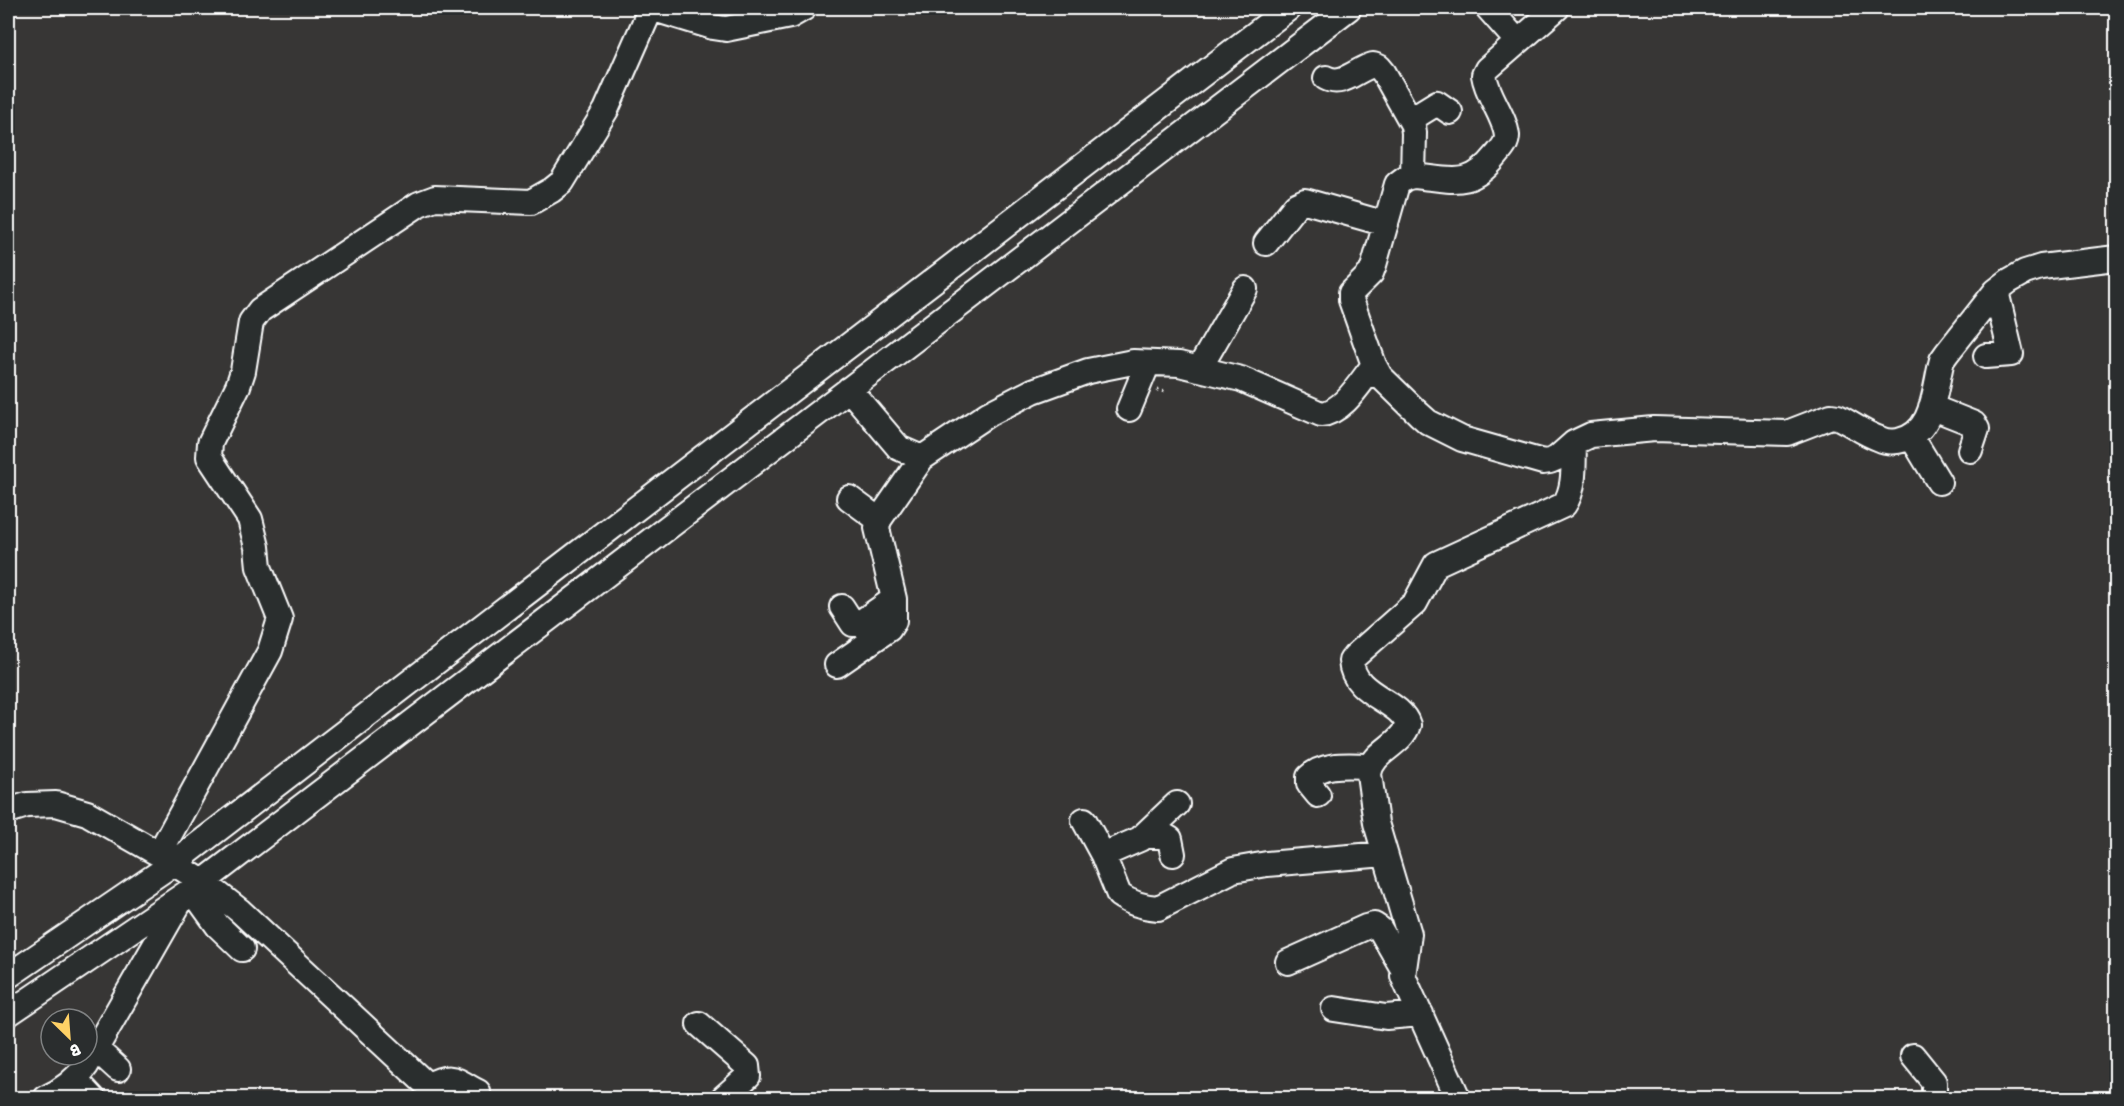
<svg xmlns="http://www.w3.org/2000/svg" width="2124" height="1106" font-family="'Shantell Sans',sans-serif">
  <rect width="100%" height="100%" fill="#373635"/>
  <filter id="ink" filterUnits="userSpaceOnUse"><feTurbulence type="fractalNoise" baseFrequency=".0167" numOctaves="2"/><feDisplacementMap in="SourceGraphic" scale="12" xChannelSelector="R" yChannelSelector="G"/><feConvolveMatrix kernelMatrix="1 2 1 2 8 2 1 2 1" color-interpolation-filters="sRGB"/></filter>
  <g filter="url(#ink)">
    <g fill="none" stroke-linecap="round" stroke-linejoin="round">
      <!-- minor casing -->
      <g stroke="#fff" stroke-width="28">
        <path id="minor" d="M651,8L713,27L726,29L790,16L804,8
          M1488,8L1518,42
          M1557,8L1487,69L1484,75C1487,96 1505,116 1507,136C1507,144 1501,150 1496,156C1469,190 1451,179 1413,176L1405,178L1397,184L1374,265L1371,273L1351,293V300L1374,365L1380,376L1419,414L1428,422L1462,439L1543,462L1550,461L1557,458L1574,443L1591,435L1654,429L1787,433L1831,416L1838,417C1852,424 1865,434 1880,439C1886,442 1892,442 1898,441C1935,434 1934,389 1942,360L1947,353L1996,291L2009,281L2025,272L2041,267L2116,258
          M1326,78C1343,87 1357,69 1373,65L1379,67L1384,73L1413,125L1414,133L1413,176
          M1411,119L1437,103L1450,112
          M1266,243L1296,205L1305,201L1386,224
          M1986,356L2011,354L1996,291
          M1199,369L1245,289
          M849,389L899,448L922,458
          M1931,407L1974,424L1977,429L1970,450
          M1129,409L1148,363
          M1911,436L1939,482
          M849,498L879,520
          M842,607L853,624H858L894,599
          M837,665L889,629L894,621V599L877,528L879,520L922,458L988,414L1033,391L1088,371L1133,362L1179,364L1241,379L1321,414C1343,413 1361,381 1374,365
          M1318,795L1309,784V777C1325,762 1350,766 1370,766
          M8,811L27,805L56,804L87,813L159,854L203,882L240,911L441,1098
          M1084,820L1103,855L1119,895C1130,903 1144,907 1158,908L1233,870L1267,864L1385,854
          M1145,836H1165L1170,839L1173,854
          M159,854L270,651L280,619L259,567L257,547L250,519L209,457L210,443L238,386L243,371L251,322L260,310L419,204L435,198L531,202L552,190L562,182L606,110L651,8
          M1103,855L1140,839L1177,804
          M192,890L218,926L242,949
          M1288,962L1366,927L1374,925L1380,929L1403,969
          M8,976L174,863L1289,8
          M1334,1009L1386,1017L1421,1014
          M8,1014L203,882L1349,8
          M699,1024L747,1066L748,1076L723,1098
          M96,1049L118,1069
          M1913,1056L1934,1082V1098
          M76,1080L93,1098
          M427,1086C452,1072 455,1080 478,1092
          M46,1098C63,1090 75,1081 86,1066L181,900
          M1458,1098L1403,976L1409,934L1376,823L1369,774C1372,751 1401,746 1408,725C1400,699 1353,696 1351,661L1355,656L1415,603L1436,564L1564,505C1576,488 1573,463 1574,443"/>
      </g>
      <!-- path -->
      <path stroke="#fff" stroke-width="3" stroke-dasharray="1.5 4.5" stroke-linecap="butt" d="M1157,390L1167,392"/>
      <!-- minor -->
      <use href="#minor" stroke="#2a2d2e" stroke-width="24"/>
    </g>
  </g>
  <!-- margin -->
  <rect width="2124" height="1106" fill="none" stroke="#2a2d2e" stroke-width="30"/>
  <rect x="15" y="15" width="2094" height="1076" fill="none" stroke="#fff" stroke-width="2" filter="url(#ink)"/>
  <!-- north arrow -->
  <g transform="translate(69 1037) rotate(155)"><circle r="28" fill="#2a2d2e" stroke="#7f8182" stroke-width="1.5"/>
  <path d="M0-4.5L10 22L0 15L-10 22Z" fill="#ffd166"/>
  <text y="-9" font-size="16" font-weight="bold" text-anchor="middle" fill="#ffffff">B</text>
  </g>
</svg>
